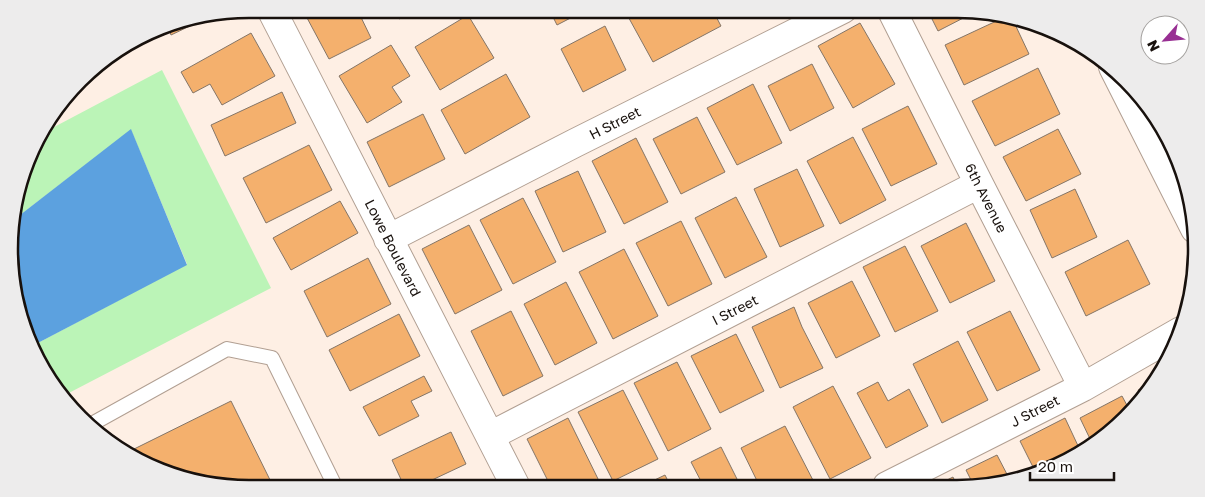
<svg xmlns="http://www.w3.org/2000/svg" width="1205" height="497" font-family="'Golos Text',sans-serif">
  <rect width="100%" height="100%" fill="#feefe4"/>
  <!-- green -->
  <path fill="#bbf4b7" d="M162,70L271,288L63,396L49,381L34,345L187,264L131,130L11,222V217L39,135Z"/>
  <!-- water -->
  <path fill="#5ca1df" d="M131,129L187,265L34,345L13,296L11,222Z"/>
  <!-- building -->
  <path fill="#f4b06d" stroke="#847567" d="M320,9H357L371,38L329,59L306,16Z
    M392,9H417L399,19Z
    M549,9H588L557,25Z
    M629,9H712L721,26L653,62L625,11Z
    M927,9H956L975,12L938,31Z
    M215,14L171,35L167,24L171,22Z
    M468,15L494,58L440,90L415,47Z
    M1005,17L1012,18L1029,54L964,85L945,45Z
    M860,23L895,84L853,108L818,46Z
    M605,26L626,70L583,92L561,49Z
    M251,33L275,76L222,105L210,84L193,93L181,72Z
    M391,45L410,76L392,87L402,102L367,123L339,76Z
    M812,64L834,108L790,131L768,86Z
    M1038,68L1060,114L995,146L972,101Z
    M506,74L530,117L465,154L441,110Z
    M753,84L782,143L737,165L707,108Z
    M282,92L296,123L225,156L211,125Z
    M908,106L937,164L891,186L862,129Z
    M423,114L445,159L389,187L367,142Z
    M697,117L725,172L681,194L653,139Z
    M1058,129L1081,174L1026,201L1003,157Z
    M853,137L886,200L840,224L807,161Z
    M636,138L668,202L624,224L592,161Z
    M309,145L332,190L266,223L243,178Z
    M797,169L824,226L780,247L754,189Z
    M578,171L606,232L563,252L535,191Z
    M1075,189L1097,237L1052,258L1030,210Z
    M736,197L767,257L725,278L695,218Z
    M523,198L556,262L513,284L480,220Z
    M340,201L358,233L291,270L273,238Z
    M681,221L712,284L668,306L636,243Z
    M966,223L995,281L950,303L921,246Z
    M469,225L502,290L455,314L422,249Z
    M1128,240L1150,284L1086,316L1065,272Z
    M905,246L938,311L895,332L863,267Z
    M624,249L658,316L613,339L579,272Z
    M368,258L391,304L327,337L304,291Z
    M852,281L880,336L836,358L808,303Z
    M566,282L597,343L555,365L524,304Z
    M794,307L802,327L823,368L780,388L752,327Z
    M511,311L543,376L503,396L471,331Z
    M1010,311L1040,370L997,391L967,332Z
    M399,314L420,356L350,391L329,350Z
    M736,334L764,391L720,413L691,356Z
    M958,341L988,400L942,423L913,364Z
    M677,362L711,429L668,451L634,383Z
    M424,376L432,391L411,401L419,416L379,436L363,407Z
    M1156,381L1142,397L1138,390Z
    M878,382L888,401L909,389L928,426L886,448L857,393Z
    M833,386L871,458L830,479L793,407Z
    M623,390L658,459L613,481L578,412Z
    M1122,396L1130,411L1114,429L1092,443L1080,418Z
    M231,401L274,488H248L172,476L128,452Z
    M568,418L602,487H551L527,439Z
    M1065,418L1080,450L1049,470L1036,473L1020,441Z
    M785,426L816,486L814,487H760L741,448Z
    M451,432L466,464L415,488H405L392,460Z
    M721,447L741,487H704L691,462Z
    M997,455L1010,480L988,486H974L966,470Z
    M665,475L671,487H640Z
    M953,477L957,486H935Z"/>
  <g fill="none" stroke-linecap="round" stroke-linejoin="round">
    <!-- service casing -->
    <g stroke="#b19f92" stroke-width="16">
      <path id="service" d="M90,425L227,349L272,358L336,488"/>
    </g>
    <!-- minor casing -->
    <g stroke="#b19f92" stroke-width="30">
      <path id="minor" d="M271,9L516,487
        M891,9L979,184L1083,387
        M1113,67L1195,229
        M388,239L575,143L843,9
        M490,436L979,184
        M887,486L1083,387L1181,331"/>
    </g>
    <!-- service -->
    <use href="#service" stroke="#fff" stroke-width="14"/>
    <!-- minor -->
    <use href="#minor" stroke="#fff" stroke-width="28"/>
  </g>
  <g text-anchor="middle" stroke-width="5" stroke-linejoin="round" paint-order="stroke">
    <!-- street labels -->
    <g font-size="14" fill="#18110d" stroke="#fff">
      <text transform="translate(615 123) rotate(-27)" y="5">H Street</text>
      <text transform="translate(986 198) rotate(63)" y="5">6th Avenue</text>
      <text transform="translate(393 248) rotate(63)" y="5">Lowe Boulevard</text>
      <text transform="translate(735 310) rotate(-27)" y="5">I Street</text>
      <text transform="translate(1035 411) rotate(-27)" y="5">J Street</text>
    </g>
  </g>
  <!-- crop -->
  <path d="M0 0H1205V497H0ZM249 18H957A231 231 0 0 1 1188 249V249A231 231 0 0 1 957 480H249A231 231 0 0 1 18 249V249A231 231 0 0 1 249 18Z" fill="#edecec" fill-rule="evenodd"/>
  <path fill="none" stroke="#18110d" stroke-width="2.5" d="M249 18H957A231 231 0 0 1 1188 249V249A231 231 0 0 1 957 480H249A231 231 0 0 1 18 249V249A231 231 0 0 1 249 18Z"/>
  <!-- north arrow -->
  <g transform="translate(1165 40) rotate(243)"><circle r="24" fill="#ffffff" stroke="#a3a09e"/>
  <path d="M0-4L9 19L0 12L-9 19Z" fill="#982f93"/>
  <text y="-8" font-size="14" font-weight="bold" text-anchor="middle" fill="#18110d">N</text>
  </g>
  <!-- scale -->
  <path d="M1030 472v8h84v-8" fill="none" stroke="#18110d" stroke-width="2.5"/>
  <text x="1038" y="472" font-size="15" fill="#18110d" stroke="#ffffff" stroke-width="4" paint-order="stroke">20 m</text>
</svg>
